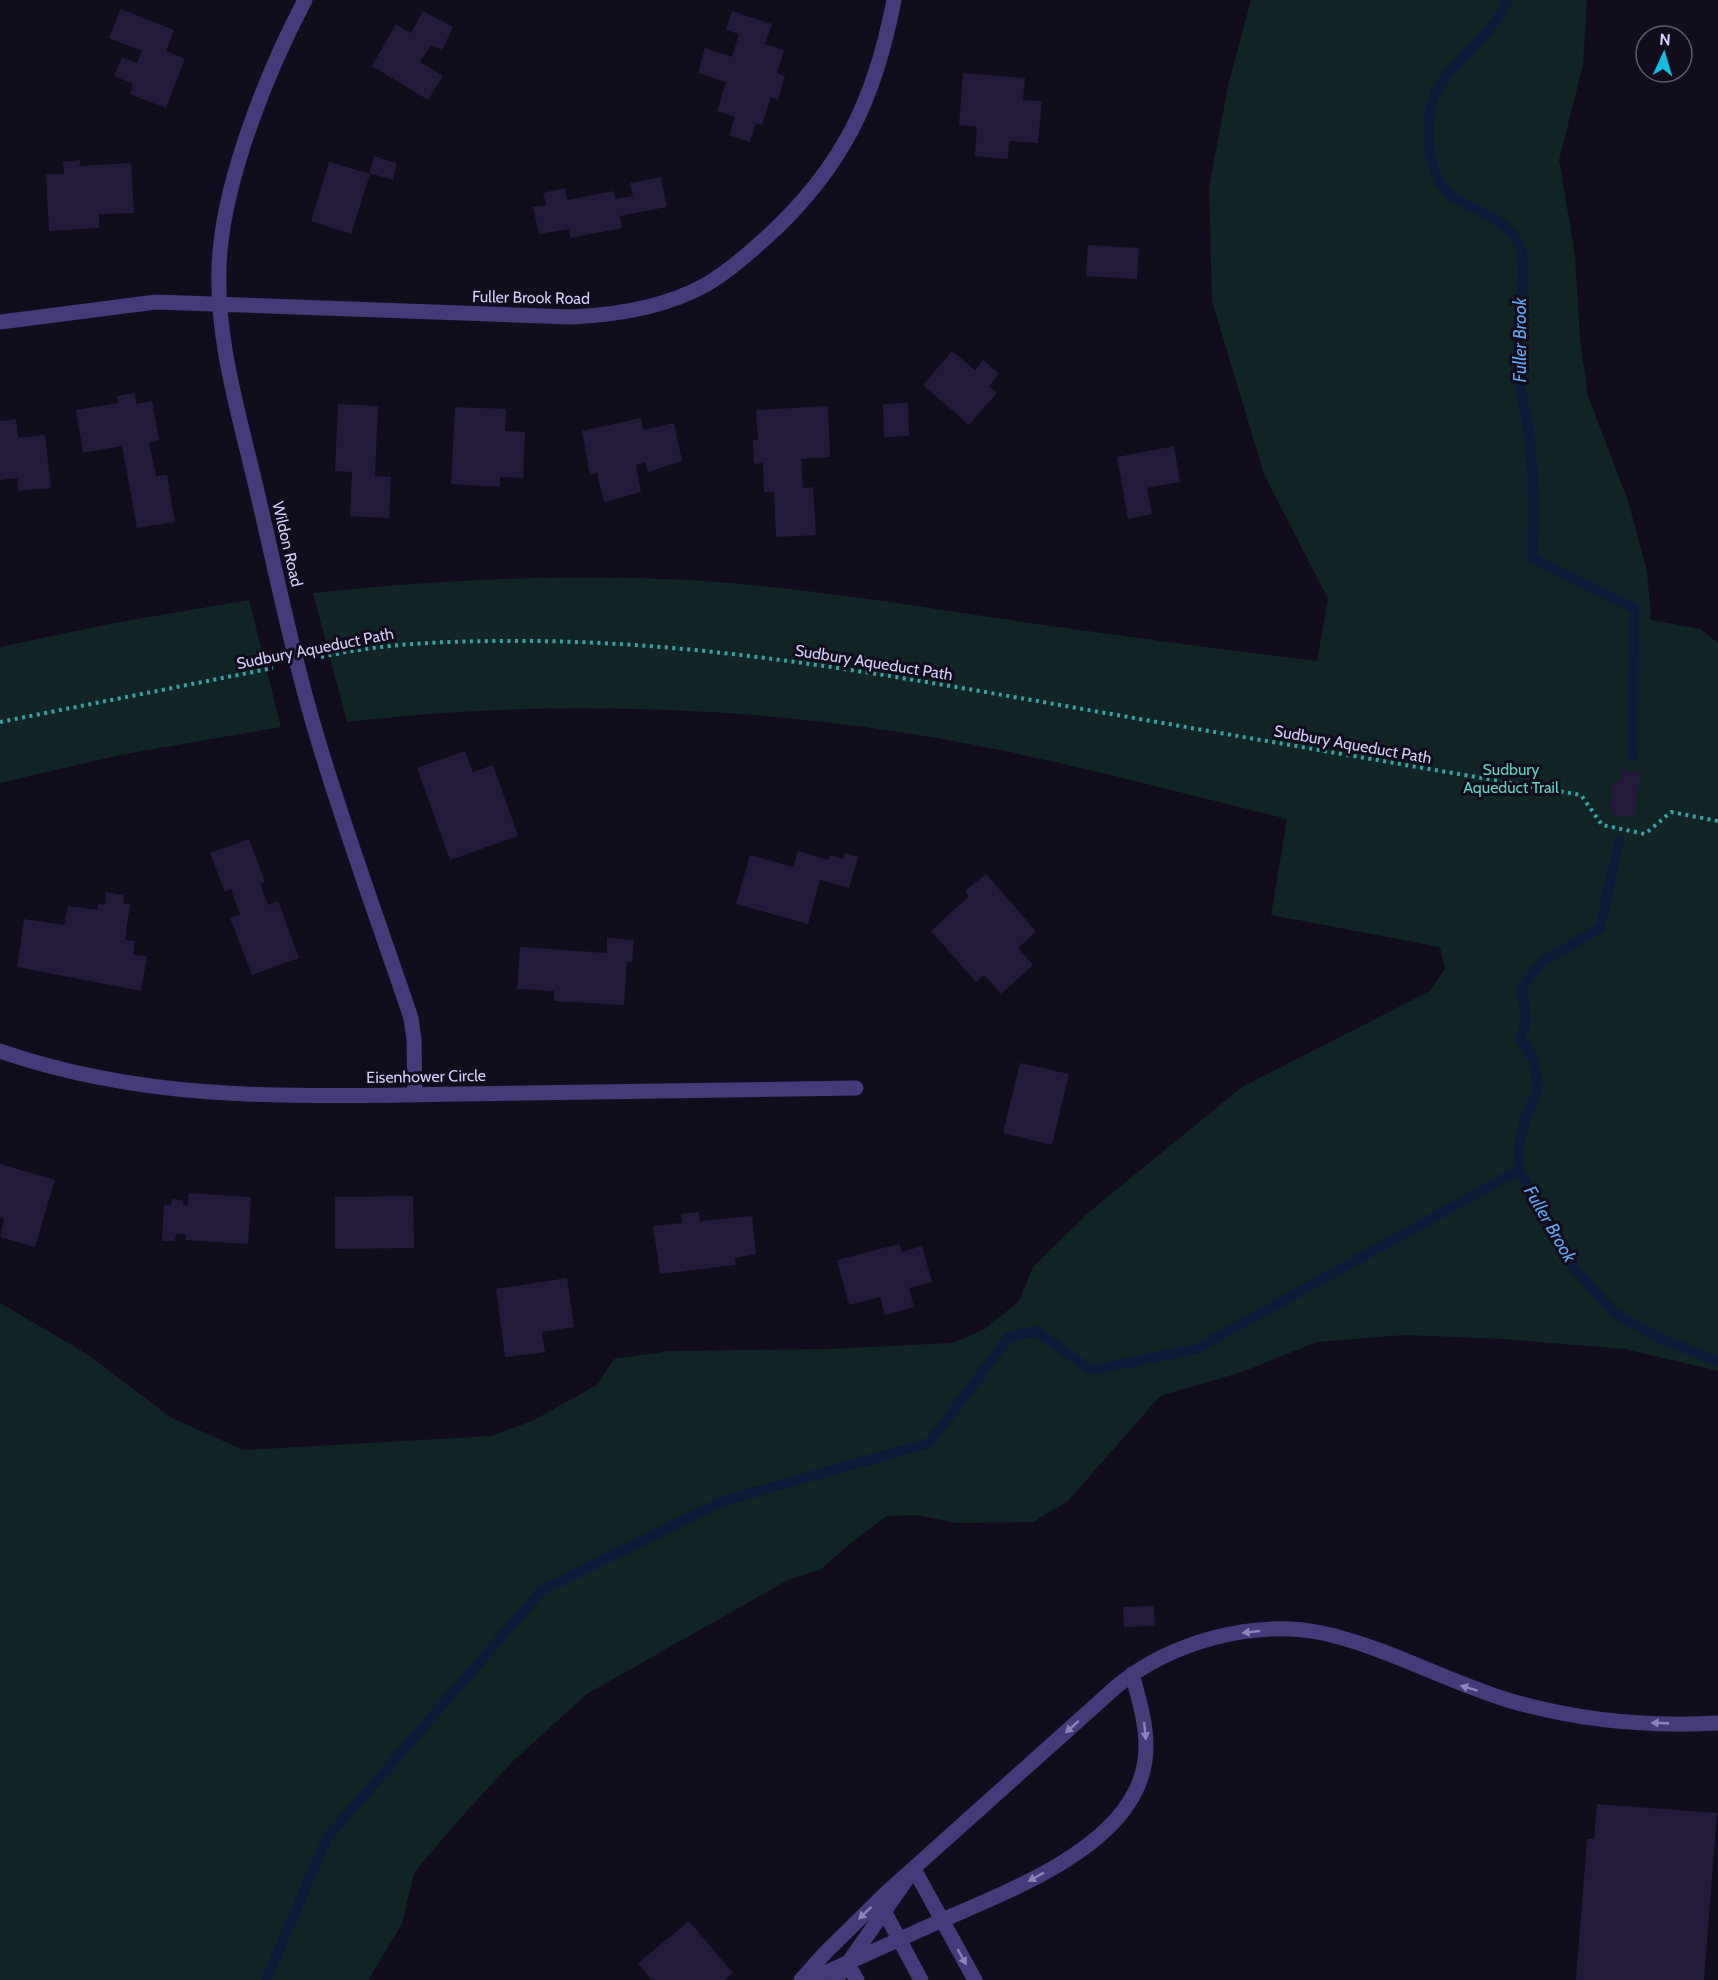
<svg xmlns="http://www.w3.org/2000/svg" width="1718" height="1980" font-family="Cabin,sans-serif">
  <rect width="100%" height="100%" fill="#110d1d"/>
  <!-- green -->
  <path fill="#112526" d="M1251,0H1587L1583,65L1559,160L1575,255L1580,339L1588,396L1628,501L1647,571L1651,620L1700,629L1718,643V1371L1625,1349L1504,1339L1403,1335L1317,1342L1242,1372L1160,1396L1068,1501L1033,1522L957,1523L916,1515L887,1516L859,1536L821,1569L788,1580L587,1694L513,1761L455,1824L414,1873L402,1924L368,1980H0V1303L87,1354L170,1417L243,1450L492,1436L534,1420L597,1385L614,1359L670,1351L830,1349L952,1343L985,1329L1019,1301L1033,1267L1089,1212L1242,1087L1430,991L1445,969L1440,947L1271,915L1287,819C1188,795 1089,768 990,748C781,706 558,697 347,722L313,593C442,579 573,573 703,581C807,588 907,605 1010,620C1112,635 1214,648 1317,661L1328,599L1264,474L1212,301L1209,188L1228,86Z
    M249,600L281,727L120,755L0,783V647L114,623Z"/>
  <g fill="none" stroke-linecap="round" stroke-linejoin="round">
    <!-- stream -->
    <path stroke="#0e1b3b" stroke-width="10" d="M1507,0C1494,39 1440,66 1431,106C1425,133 1429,182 1455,198C1479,212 1507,219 1520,246C1528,263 1518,327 1517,350C1516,379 1525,406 1529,435C1534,476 1535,516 1532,558L1634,608L1633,756
      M1619,841L1600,928L1542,962L1522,988L1526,1023L1520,1038L1534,1060L1538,1089L1525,1119L1519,1146V1170L1575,1269L1614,1313L1659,1338L1718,1361
      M266,1980L327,1838L542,1590L723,1501L929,1443L1009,1337L1036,1331L1091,1370L1196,1349L1519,1170"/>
  </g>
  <!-- building -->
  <path fill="#241b3c" d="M121,9L174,30L166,51L185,59L166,108L130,94L133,84L114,76L122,57L137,63L142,51L109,38Z
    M423,11L453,27L442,50L431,45L420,62L443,76L428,100L372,66L396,24L411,33Z
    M732,11L772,24L765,44L784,50L777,73L785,76L778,100L771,97L762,125L756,123L750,142L729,135L735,117L717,111L726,82L698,73L705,48L732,57L739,34L726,30Z
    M963,73L1025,78L1023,100L1042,101L1038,143L1009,141L1008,159L975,156L977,127L959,125Z
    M374,156L397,163L393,180L369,173Z
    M80,160V166L131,163L134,213L99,214V228L49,231L46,174H64L63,162Z
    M329,162L370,174L351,234L311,221Z
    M661,177L667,207L620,216L622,228L570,238L569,229L539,234L533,207L546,205L543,193L565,188L567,200L614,191L615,199L633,196L630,183Z
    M1088,245L1139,248L1137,279L1086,276Z
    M952,351L975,370L983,360L999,374L989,386L997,393L969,425L923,385Z
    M135,393L136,404L152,401L159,440L149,442L156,476L167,475L175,522L137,528L122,446L83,453L76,410L118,403L117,396Z
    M908,403L909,436L884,437L883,404Z
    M338,404L378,406L375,476L391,477L389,518L350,516L352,472L335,471Z
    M828,406L830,457L801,459L803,488L813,487L816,535L776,537L774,492H764L763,463L754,464L753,440H758L756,410Z
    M455,407L506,409L505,431L525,432L523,478L500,477V487L451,484Z
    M641,418L643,430L674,423L682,461L648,472L645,462L636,465L641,492L604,502L597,473L590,475L582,431Z
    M16,419L18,438L45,435L51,488L18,491L17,478L0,480V421Z
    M1174,446L1180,482L1147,488L1152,514L1128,519L1117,457Z
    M465,751L473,772L493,765L518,836L450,860L417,768Z
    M1622,769L1640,771L1635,817L1609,814L1613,781L1620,782Z
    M249,839L265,882L260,884L268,905L278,901L299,958L252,975L230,918L240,914L231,889L225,892L210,853Z
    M798,851L828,860L830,855L843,859L845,853L858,857L849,888L820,880L808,924L736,904L750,855L793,867Z
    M986,874L1036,931L1018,948L1033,965L1001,994L984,975L976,982L931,931L969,896L965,891Z
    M106,892L124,895L123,903L130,904L125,940L135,941L133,955L147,956L141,991L17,967L24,919L64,925L68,906L97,910L98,904L105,905Z
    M607,938L634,940L632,962H627L624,1005L554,1001V991L517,989L520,947L607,953Z
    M1020,1063L1069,1074L1052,1145L1003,1133Z
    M0,1164L55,1180L35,1247L0,1237L4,1219L0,1218Z
    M189,1193L251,1197L248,1244L186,1240V1235L176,1234L175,1241H162L164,1205H171L172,1199L183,1200V1205H188Z
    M413,1196L414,1248L335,1249V1197Z
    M699,1212L700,1221L752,1216L756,1254L735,1258L736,1265L660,1274L653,1226L682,1223L681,1214Z
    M899,1244L902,1252L922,1246L932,1282L909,1288L914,1307L885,1315L880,1297L849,1305L837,1260Z
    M567,1278L574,1327L542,1332L545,1352L505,1357L496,1289Z
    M1154,1606L1155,1626L1124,1627L1123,1607Z
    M1597,1804L1717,1813L1704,1980H1576L1587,1839H1594Z
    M689,1921L733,1973L725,1980H652L638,1963Z"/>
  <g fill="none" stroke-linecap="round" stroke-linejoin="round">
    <!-- path -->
    <path stroke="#37a3a5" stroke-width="4" stroke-dasharray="3 4.5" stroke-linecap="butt" d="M321,657C385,643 447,641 512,641C684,640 851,669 1020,698C1207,731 1394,763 1581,795L1602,825L1645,834L1671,812L1718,821
      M0,722L273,668"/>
    <!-- lane -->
    <path stroke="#433c78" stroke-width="15" d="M884,1911L921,1980
      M847,1963L857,1980
      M801,1980L825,1953L887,1892L1117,1686C1171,1642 1253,1619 1322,1633C1387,1647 1447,1682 1511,1701C1577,1720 1649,1727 1718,1723
      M809,1980C852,1961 895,1941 938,1922C1001,1894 1105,1856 1136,1790C1155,1752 1143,1712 1132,1674
      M836,1980L914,1869L975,1980"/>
    <!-- street -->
    <path stroke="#433c78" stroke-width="15" d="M305,0C268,70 227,173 220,251C213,331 238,410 256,487C276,572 293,657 318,740C346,834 380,926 411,1018L414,1040L415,1095
      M0,322L156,302L571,317C617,315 667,307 707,284C729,271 749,253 768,236C843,167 875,99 894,0
      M0,1051C154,1104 302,1096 462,1094C594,1092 725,1090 856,1088"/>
  </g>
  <!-- one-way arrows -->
  <defs><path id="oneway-solid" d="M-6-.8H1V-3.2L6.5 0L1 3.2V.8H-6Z" transform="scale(1.5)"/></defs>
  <g fill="#8c84ba">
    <use href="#oneway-solid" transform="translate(1251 1632) rotate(174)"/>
    <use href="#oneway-solid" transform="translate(1469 1688) rotate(-163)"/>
    <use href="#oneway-solid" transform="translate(1660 1723) rotate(-178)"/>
    <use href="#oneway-solid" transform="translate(1072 1727) rotate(138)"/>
    <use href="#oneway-solid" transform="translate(1145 1731) rotate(84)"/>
    <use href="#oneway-solid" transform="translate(1036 1877) rotate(151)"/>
    <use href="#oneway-solid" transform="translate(865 1913) rotate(136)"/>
    <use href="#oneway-solid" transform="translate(962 1957) rotate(61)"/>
  </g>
  <g text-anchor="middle" stroke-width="6" stroke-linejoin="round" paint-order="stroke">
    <!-- street labels -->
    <g font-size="16" fill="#d6cdfb" stroke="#110d1d">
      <text transform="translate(531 297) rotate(1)" y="6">Fuller Brook Road</text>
      <text transform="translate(288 544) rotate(77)" y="6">Wildon Road</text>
      <text transform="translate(315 648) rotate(-11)" y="6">Sudbury Aqueduct Path</text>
      <text transform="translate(874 662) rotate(9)" y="6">Sudbury Aqueduct Path</text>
      <text transform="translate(1353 744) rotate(10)" y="6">Sudbury Aqueduct Path</text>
      <text transform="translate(426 1076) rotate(-1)" y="6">Eisenhower Circle</text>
    </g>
    <!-- park labels -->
    <g font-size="16" fill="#60d4c0" stroke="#110d1d">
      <text x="1511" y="775">Sudbury<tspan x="1511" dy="18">Aqueduct Trail</tspan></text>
    </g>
    <!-- water labels -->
    <g font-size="18" font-style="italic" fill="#64a5f2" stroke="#110d1d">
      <text transform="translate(1520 340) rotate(-90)" y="6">Fuller Brook</text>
      <text transform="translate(1550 1224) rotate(60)" y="6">Fuller Brook</text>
    </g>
  </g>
  <!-- north arrow -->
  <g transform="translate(1664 54) rotate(4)"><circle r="28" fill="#110d1d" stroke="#605a76" stroke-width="1.5"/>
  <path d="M0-4.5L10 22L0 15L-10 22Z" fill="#13bde1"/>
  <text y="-9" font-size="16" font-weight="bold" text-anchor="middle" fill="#d6cdfb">N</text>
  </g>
</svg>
